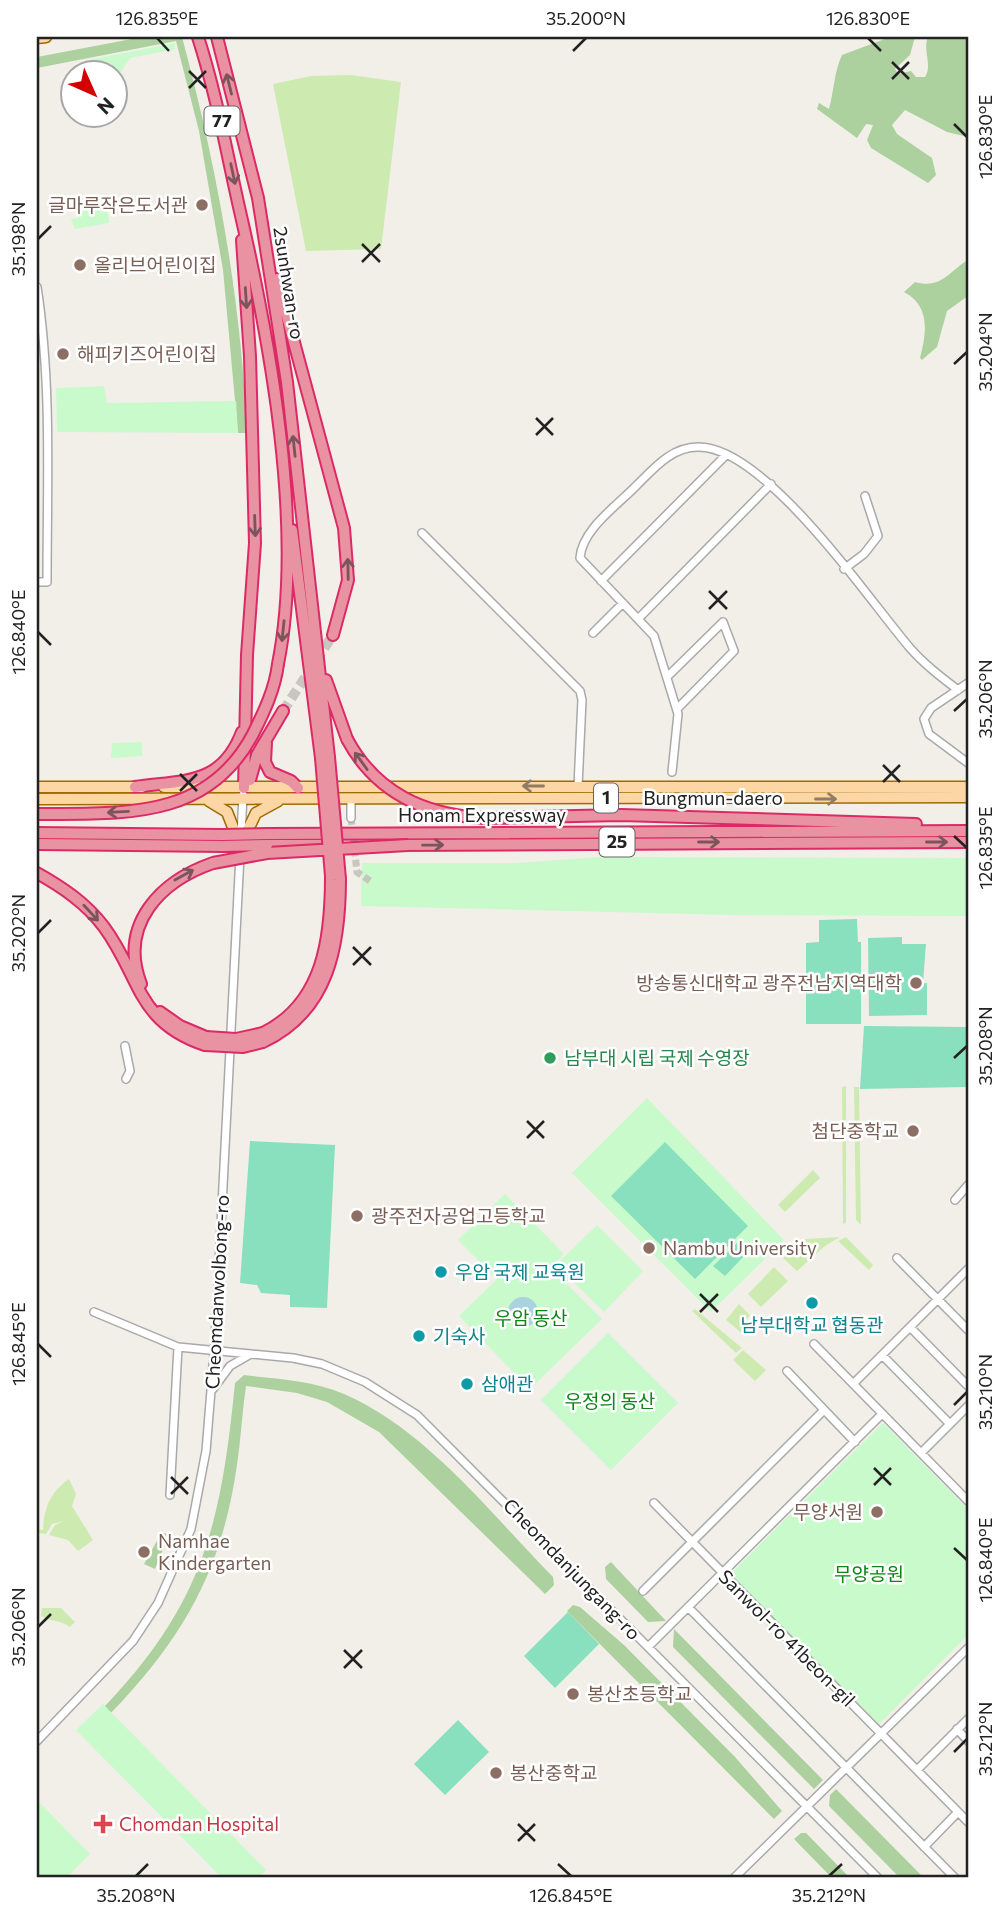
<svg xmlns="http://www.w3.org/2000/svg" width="1005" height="1915" font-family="Commissioner,'Noto Sans KR',sans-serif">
  <rect width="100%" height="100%" fill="#f2efe9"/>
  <!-- grass -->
  <path fill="#cdebb0" d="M351,75L401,82L381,249L306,251L273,84L311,76Z
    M846,1086V1223L843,1224L842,1087Z
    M854,1087H859L861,1225L856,1220Z
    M813,1170L820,1178L785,1212L778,1205Z
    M840,1237L825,1246L797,1271L783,1258L805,1239Z
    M846,1237L873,1265L869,1270L838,1241Z
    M774,1267L788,1281L761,1307L748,1294Z
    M739,1304L750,1315L742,1325L747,1332L744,1335L726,1320Z
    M695,1309L742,1348L736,1353L692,1311Z
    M743,1350L766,1370L755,1381L733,1360Z
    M69,1479L76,1494L72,1506L93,1540L78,1551L68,1540L49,1535L55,1525L64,1521L52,1524L46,1534L37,1533V1529L43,1530C44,1508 50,1492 69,1479Z
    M42,1608H61L75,1622L70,1627C58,1619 50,1622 41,1616Z"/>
  <!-- forest -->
  <path fill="#add19e" d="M142,37H182C217,167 241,298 247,433H238L223,270L199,131L176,41L37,68V57Z
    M890,37H915L910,55L895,69L898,74L911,71L916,77H925C933,64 922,51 928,37H968V137L947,132L905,110L892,125L897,134L932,158L936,175L928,183L871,148L867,140L873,125L866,124L857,138L817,109L819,103L829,109C834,91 834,72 842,55Z
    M968,260V296L947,311L937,347L922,360L920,358C927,331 930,306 904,292L915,282C942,290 951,269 968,260Z
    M244,1375C277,1379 312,1380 344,1394C427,1430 490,1513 553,1577L554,1585L545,1594L379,1432L327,1402L297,1393L246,1386C242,1412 241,1439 237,1465C222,1570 184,1637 111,1713L105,1706C204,1602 221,1523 235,1383Z
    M162,1532L169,1535L155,1569L144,1564Z
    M611,1562L666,1621L648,1622L606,1579L605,1567Z
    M573,1605L580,1607L624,1645L735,1757L782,1811L774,1819L567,1611Z
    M674,1629L823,1780L814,1789L673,1647Z
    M836,1789L924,1878H900L829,1806L830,1795Z
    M801,1833H806L850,1878H832L794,1839Z"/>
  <!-- park -->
  <path fill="#c8facc" d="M175,43V49L130,58L116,80V74L91,73L89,60Z
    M107,204L109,223L75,229L71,219L78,218L77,208Z
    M104,386L107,403L236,401L238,433L57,432L56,388Z
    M142,742V756L111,758L112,743Z
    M600,857L968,858V916L731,915L361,906L362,863H515Z
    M647,1098L784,1240L711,1312L572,1173Z
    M505,1194L564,1254L551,1268L602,1319L530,1389L459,1316L497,1279L458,1240Z
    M597,1225L643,1271L604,1312L556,1265Z
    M608,1333L678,1403L611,1470L541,1400Z
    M883,1423L968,1509V1635L879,1724L730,1574Z
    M103,1704L266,1870L258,1878H222L76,1730Z
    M37,1800L90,1854L69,1875L37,1878Z"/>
  <!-- pitch -->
  <path fill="#88e0be" d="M857,919L858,942H861V1024H806V943L819,942V920Z
    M902,937V944H926L923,983H927V1015L869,1016L868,938Z
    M864,1026L968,1027V1087L860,1089Z
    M250,1141L335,1145L327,1308L290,1307V1295L261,1293L257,1285L240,1283Z
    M665,1142L748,1226L695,1279L611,1196Z
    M737,1243L747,1253L725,1276L713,1266Z
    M568,1612L599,1644L555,1688L524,1656Z
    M458,1720L489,1752L445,1795L414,1764Z"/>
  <!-- water -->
  <path fill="#aad3df" d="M508 1312a15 15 0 1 1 30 0a15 15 0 1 1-30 0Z"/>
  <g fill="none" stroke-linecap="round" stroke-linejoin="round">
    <!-- minor-tunnel -->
    <path stroke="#c8c6c1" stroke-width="7" stroke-dasharray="7 3.5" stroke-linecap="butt" d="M351,818L357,872L370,881"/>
    <!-- highway-tunnel -->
    <path stroke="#c8c6c1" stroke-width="10" stroke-dasharray="10 5" stroke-linecap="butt" d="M283,711L333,635"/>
    <!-- minor casing -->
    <g stroke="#a9a9a9" stroke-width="10">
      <path id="minor" d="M37,287C52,385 47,483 47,582H37
        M422,533L580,691L582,700L578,786
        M844,569L864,554L878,536L865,496
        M601,581L726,455
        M639,618L771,484
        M593,633L623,603
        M667,677L723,622L734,651L677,709
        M968,683L931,708L924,719L929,734L968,763
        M672,772L678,714L654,636L580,558C582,529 618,505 637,485C655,467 672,447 698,447C765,446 868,599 910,648C924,664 941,677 958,690
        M351,818V798
        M241,836L243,795
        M125,1046L130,1071L126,1079
        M955,1200L968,1185
        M897,1258L968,1330
        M94,1312L178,1347L293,1358L322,1364L365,1382L417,1415L878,1878
        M910,1327L968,1386
        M814,1344L968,1501
        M882,1355L950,1424
        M787,1371L855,1442
        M853,1384L968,1269
        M213,1389L230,1366L249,1355
        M921,1453L968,1406
        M170,1495L178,1347
        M654,1503L968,1822
        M643,1591L824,1410
        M688,1607L955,1878
        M648,1647L882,1414
        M957,1729L968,1741
        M37,1741L133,1641L158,1603L191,1529L206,1451L215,1342L240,855
        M917,1770L968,1719
        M924,1847L958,1812
        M734,1878L968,1648"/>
    </g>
    <!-- major casing -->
    <g stroke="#a06b00" stroke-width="13">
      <path id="major" d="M37,38L46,37
        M37,787H142
        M164,787H968
        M37,799L968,797
        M209,801L227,812L238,840
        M243,840L256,813L278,801"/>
    </g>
    <!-- highway casing -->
    <g stroke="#dc2a67" stroke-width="14">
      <path id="highway" d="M198,37C216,93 226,149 239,207C270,341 305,528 278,664
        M217,37L258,198L287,382L329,757
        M242,240L250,356L255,543L247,655L244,788
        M277,279L344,528L348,580L333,635
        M292,530L321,758
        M326,680L347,739
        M266,743L265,762L270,772L291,781L298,788
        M250,780L257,755L283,711
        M135,787C183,780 222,786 242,732
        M484,818L621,815L916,824
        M37,833L222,835
        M268,834L968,831
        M37,844L223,846
        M267,845H330
        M399,845L968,842
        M37,873C62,887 86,903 104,927C141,977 136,1022 205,1045
        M141,984C118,924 161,881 213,863
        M160,1012L180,1026L206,1037
        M263,1033C324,1003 331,937 331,876
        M263,1042C329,1011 340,945 340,879"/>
    </g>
    <!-- minor -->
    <use href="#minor" stroke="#fff" stroke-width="7"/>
    <!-- major -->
    <use href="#major" stroke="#fcd6a4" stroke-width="10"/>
    <!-- highway -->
    <use href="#highway" stroke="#e892a2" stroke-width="10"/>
    <!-- highway-bridge casing -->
    <g stroke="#dc2a67" stroke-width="14" stroke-linecap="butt">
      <path id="highway-bridge" d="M347,739C376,793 424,815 484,818
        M329,757L340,879
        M321,758L331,876
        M37,814C122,813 207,821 253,734C264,712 275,689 278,664
        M222,835L268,834
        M223,846L267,845
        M213,863L267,853L408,845
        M206,1037L236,1039L263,1033
        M205,1045L243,1047L263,1042"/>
    </g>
    <!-- highway-bridge -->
    <use href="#highway-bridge" stroke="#e892a2" stroke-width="10"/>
  </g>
  <!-- one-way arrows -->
  <defs><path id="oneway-shaft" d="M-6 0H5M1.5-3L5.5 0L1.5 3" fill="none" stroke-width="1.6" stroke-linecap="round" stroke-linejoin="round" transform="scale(1.75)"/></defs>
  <g stroke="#7b545c">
    <use href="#oneway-shaft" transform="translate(229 84) rotate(-104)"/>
    <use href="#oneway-shaft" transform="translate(233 174) rotate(78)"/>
    <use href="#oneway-shaft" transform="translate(246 298) rotate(86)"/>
    <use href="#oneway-shaft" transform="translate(294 446) rotate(-96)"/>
    <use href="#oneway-shaft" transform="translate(255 526) rotate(88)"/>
    <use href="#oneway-shaft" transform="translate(348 569) rotate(-91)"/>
    <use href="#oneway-shaft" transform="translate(283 631) rotate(96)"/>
    <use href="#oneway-shaft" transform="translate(361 761) rotate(-126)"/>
    <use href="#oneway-shaft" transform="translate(118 812) rotate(177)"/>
    <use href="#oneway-shaft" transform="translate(709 842)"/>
    <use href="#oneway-shaft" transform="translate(937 842)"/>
    <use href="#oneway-shaft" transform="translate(433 845) rotate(-1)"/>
    <use href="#oneway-shaft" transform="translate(184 875) rotate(-29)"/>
    <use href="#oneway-shaft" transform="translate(91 913) rotate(47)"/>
  </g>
  <g stroke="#8f7c63">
    <use href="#oneway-shaft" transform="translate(533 786) rotate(180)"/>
    <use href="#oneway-shaft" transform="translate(826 799)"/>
  </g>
  <!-- ticks -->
  <path fill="none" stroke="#222" stroke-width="2.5" d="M157,38L169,51M868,38L881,51M573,51L586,38M892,62L909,79M189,71L206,88M892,79L909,62M189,88L206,71M954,124L967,137M38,239L51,226M362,244L380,262M362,262L380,244M954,364L967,352M536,418L553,435M536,435L553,418M709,591L727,609M709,609L727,591M38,632L51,645M954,711L967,699M883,765L900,782M180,774L197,791M883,782L900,765M180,791L197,774M954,836L967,848M38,933L51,920M353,947L371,965M353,965L371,947M954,1058L967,1046M527,1121L544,1138M527,1138L544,1121M700,1294L718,1312M700,1312L718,1294M38,1344L51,1357M954,1405L967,1392M874,1468L891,1485M171,1477L188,1494M874,1485L891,1468M171,1494L188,1477M954,1548L967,1560M38,1627L51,1614M344,1650L362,1668M344,1668L362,1650M954,1752L967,1739M518,1824L535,1841M518,1841L535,1824M558,1864L571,1876M136,1876L148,1864M829,1876L842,1864"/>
  <!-- markers -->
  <g fill="#8d6e63" stroke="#fff" stroke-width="2.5">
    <circle cx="202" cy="205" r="7"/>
    <circle cx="80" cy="265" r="7"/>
    <circle cx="63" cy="354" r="7"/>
    <circle cx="916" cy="983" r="7"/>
    <circle cx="913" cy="1131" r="7"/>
    <circle cx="357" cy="1216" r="7"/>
    <circle cx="649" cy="1248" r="7"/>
    <circle cx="877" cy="1512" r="7"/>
    <circle cx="144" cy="1552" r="7"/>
    <circle cx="573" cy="1694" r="7"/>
    <circle cx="496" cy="1773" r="7"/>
  </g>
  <circle fill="#2e9e5b" stroke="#fff" stroke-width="2.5" cx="550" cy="1058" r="7"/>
  <g fill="#0f9aa8" stroke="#fff" stroke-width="2.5">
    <circle cx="441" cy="1272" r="7"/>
    <circle cx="812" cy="1303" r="7"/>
    <circle cx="419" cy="1336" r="7"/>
    <circle cx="467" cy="1384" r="7"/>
  </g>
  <path fill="#e0444e" stroke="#fff" stroke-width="2.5" d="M99.5 1813.5h7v7h7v7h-7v7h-7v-7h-7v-7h7z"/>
  <g text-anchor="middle" stroke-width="5" stroke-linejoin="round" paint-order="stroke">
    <!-- shield labels -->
    <g fill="#fff" stroke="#646464" stroke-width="2">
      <rect x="204.5" y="106.5" width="35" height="29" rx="5"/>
      <rect x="594" y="783.5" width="24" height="29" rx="5"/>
      <rect x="599.5" y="827.5" width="35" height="29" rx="5"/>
    </g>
    <g font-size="18" font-weight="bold" fill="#222">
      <text x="222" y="127">77</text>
      <text x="606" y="804">1</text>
      <text x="617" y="848">25</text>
    </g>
    <!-- education labels -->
    <g font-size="19" fill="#785e54" stroke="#fff" text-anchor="start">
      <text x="188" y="212" text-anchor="end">글마루작은도서관</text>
      <text x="94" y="272">올리브어린이집</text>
      <text x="77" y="361">해피키즈어린이집</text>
      <text x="902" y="990" text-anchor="end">방송통신대학교 광주전남지역대학</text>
      <text x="899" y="1138" text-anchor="end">첨단중학교</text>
      <text x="371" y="1223">광주전자공업고등학교</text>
      <text x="663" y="1255">Nambu University</text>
      <text x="863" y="1519" text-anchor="end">무양서원</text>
      <text x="158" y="1548">Namhae<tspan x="158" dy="22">Kindergarten</tspan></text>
      <text x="587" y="1701">봉산초등학교</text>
      <text x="510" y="1780">봉산중학교</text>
    </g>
    <!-- street labels -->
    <g font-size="19" fill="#222" stroke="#fff">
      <text transform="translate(289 283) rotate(81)" y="7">2sunhwan-ro</text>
      <text x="713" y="805">Bungmun-daero</text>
      <text x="482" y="822">Honam Expressway</text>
      <text transform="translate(217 1292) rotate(-87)" y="7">Cheomdanwolbong-ro</text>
      <text transform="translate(572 1569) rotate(46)" y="7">Cheomdanjungang-ro</text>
      <text transform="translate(787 1638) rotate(45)" y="7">Sanwol-ro 41beon-gil</text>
    </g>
    <!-- leisure labels -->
    <g font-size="19" fill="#27864d" stroke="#fff" text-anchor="start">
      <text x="564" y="1065">남부대 시립 국제 수영장</text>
    </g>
    <!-- culture labels -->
    <g font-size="19" fill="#0d838f" stroke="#fff" text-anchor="start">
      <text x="455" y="1279">우암 국제 교육원</text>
      <text x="812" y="1332" text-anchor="middle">남부대학교 협동관</text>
      <text x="433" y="1343">기숙사</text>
      <text x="481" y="1391">삼애관</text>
    </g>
    <!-- park labels -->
    <g font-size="19" fill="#0c8416" stroke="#fff">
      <text x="531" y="1325">우암 동산</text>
      <text x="610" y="1408">우정의 동산</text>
      <text x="869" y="1581">무양공원</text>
    </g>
    <!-- health labels -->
    <g font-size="19" fill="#be3a42" stroke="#fff" text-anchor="start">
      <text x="119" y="1831">Chomdan Hospital</text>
    </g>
  </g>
  <!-- border -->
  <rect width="1005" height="1915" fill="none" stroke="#ffffff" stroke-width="77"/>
  <!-- north arrow -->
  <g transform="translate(94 94) rotate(135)"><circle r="33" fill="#ffffff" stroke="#a7a7a7" stroke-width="2"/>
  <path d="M0-5L12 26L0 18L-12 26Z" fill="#d40000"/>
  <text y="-10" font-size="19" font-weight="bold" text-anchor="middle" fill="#222222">N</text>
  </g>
  <rect x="38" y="38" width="929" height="1838" fill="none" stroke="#222" stroke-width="2.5"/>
  <g font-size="18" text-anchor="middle" fill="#222">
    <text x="157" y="25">126.835°E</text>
    <text x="586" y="25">35.200°N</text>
    <text x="868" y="25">126.830°E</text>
    <text transform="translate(986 137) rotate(-90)" y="6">126.830°E</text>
    <text transform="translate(19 239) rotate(-90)" y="6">35.198°N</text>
    <text transform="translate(986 352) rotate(-90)" y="6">35.204°N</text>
    <text transform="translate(19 632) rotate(-90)" y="6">126.840°E</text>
    <text transform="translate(986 699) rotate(-90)" y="6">35.206°N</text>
    <text transform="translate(986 848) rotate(-90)" y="6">126.835°E</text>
    <text transform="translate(19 933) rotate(-90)" y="6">35.202°N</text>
    <text transform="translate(986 1046) rotate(-90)" y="6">35.208°N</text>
    <text transform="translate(19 1344) rotate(-90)" y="6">126.845°E</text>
    <text transform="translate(986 1392) rotate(-90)" y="6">35.210°N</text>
    <text transform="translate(986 1560) rotate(-90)" y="6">126.840°E</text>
    <text transform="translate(19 1627) rotate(-90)" y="6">35.206°N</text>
    <text transform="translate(986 1739) rotate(-90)" y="6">35.212°N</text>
    <text x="136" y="1902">35.208°N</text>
    <text x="571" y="1902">126.845°E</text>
    <text x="829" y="1902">35.212°N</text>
  </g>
</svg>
